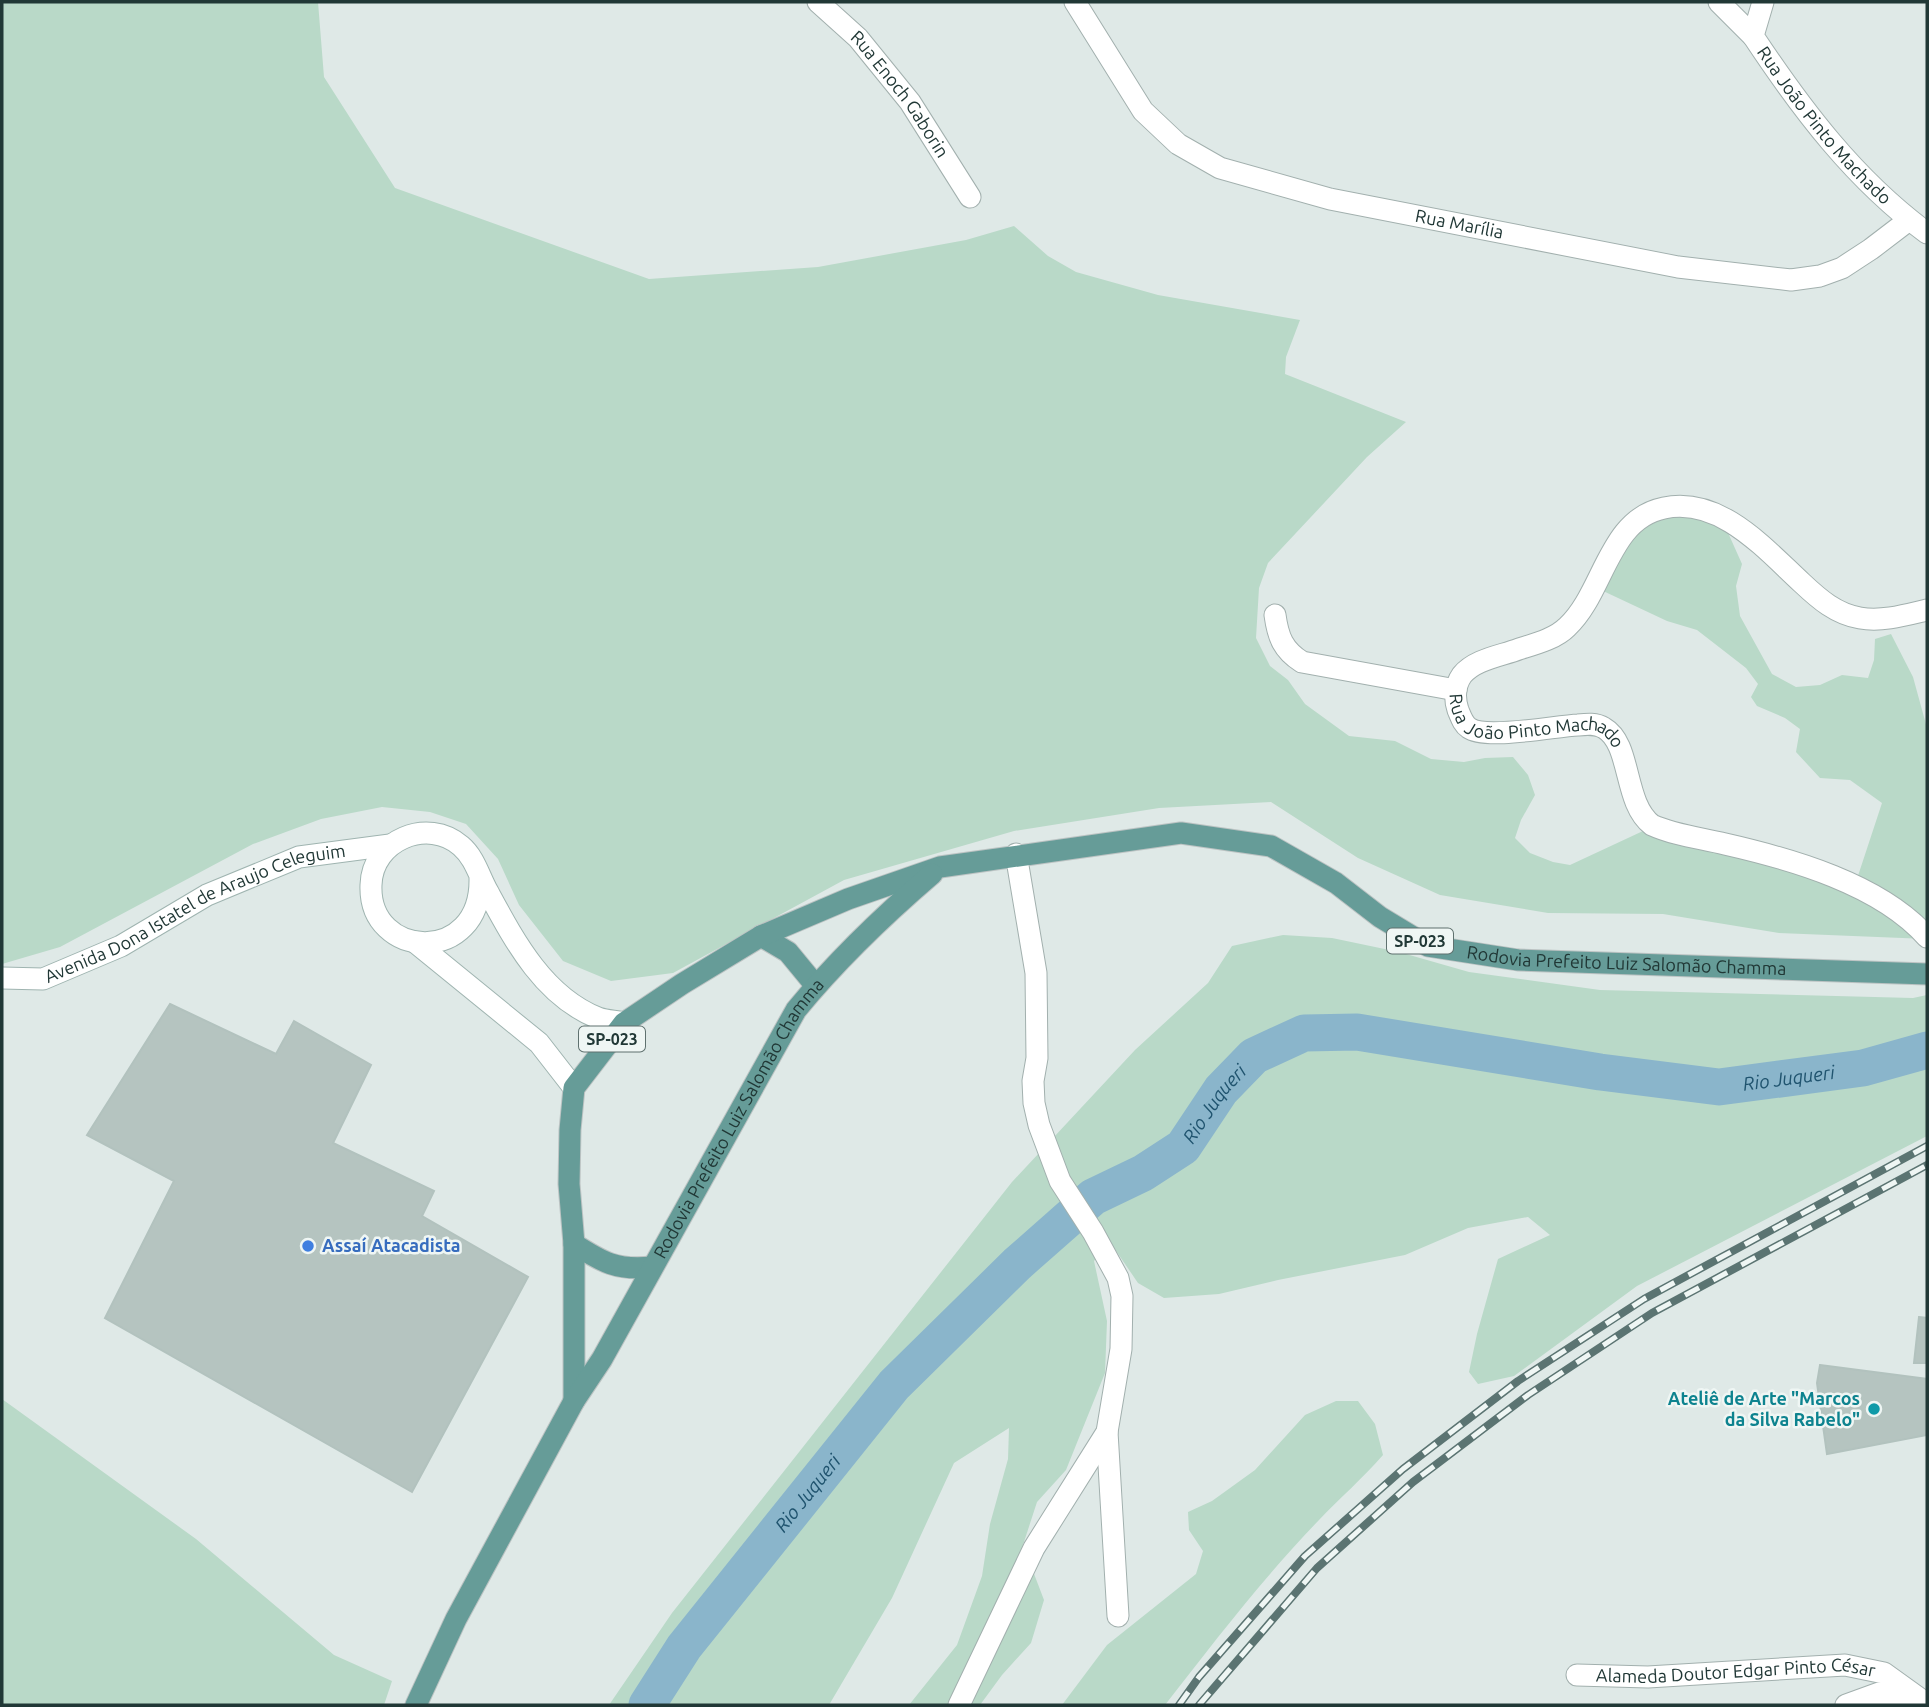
<svg xmlns="http://www.w3.org/2000/svg" width="1929" height="1707" font-family="Ubuntu,sans-serif">
	<style>
		.green { fill: #b9d9c8 }
		.lines { fill: none; stroke-linecap: round; stroke-linejoin: round }
		.river { stroke: #8ab5cb; stroke-width: 37 }
		.building { fill: #b5c4c0; stroke: #b2c2be; stroke-width: 2 }
		.street-casing { stroke: #a2b0ae; stroke-width: 23 }
		.secondary-casing { stroke: #9fb4b0; stroke-width: 23 }
		.primary-casing { stroke: #bcc3c3; stroke-width: 23 }
		.street { stroke: #fff; stroke-width: 21 }
		.secondary { stroke: #fff; stroke-width: 21 }
		.primary { stroke: #669c98; stroke-width: 21 }
		.rail-casing { stroke: #5b7472; stroke-width: 8 }
		.rail { stroke: #eff6f4; stroke-width: 5; stroke-dasharray: 16; stroke-linecap: butt }
		.shop-dot { fill: #3f7fe0; stroke: #eff6f4; stroke-width: 2.5 }
		.culture-dot { fill: #0f9aa8; stroke: #eff6f4; stroke-width: 2.5 }
		.labels { text-anchor: middle; stroke-width: 5; stroke-linejoin: round; paint-order: stroke }
		.shield { fill: #eff6f4; stroke: #5f716f; stroke-width: 2 }
		.shield-label { font-size: 16px; font-weight: bold; fill: #213836 }
		.street-label { font-size: 18px; fill: #213836; stroke: #eff6f4 }
		.shop-label { font-size: 18px; font-weight: bold; fill: #366cbe; stroke: #eff6f4; text-anchor: start }
		.culture-label { font-size: 18px; font-weight: bold; fill: #0d838f; stroke: #eff6f4; text-anchor: end }
		.water-label { font-size: 19px; font-style: italic; fill: #20546f; stroke: #eff6f4 }
	</style>
	<rect width="100%" height="100%" fill="#dfe9e7"/>
	<!-- green -->
	<path class="green" d="M2 2H318L324 77 395 188 649 279 818 267 966 240 1014 226 1048 256 1076 272 1158 295 1300 320 1286 357 1285 374 1406 422 1367 457 1268 563 1259 588 1256 638 1270 666 1288 680 1305 704 1349 736 1395 741 1431 759 1464 762 1485 758 1513 757 1528 775 1535 795 1521 820 1515 838 1530 853 1553 862 1570 865 1643 831 1690 844 1751 855 1852 894 1882 803 1850 780 1820 778 1796 752 1800 729 1785 718 1757 706 1751 697 1758 684 1746 668 1697 630 1667 621 1601 590 1638 525 1683 510 1725 526 1742 564 1736 586 1740 616 1772 674 1796 687 1820 685 1842 675 1868 678 1874 660 1875 639 1891 634 1913 677 1927 728V939L1779 933 1663 914 1548 913 1440 895 1358 858 1271 802 1159 808 1014 831 844 880 673 973 611 981 563 961 519 905 498 859 466 824 430 812 382 807 321 819 253 844 60 947 2 964Z
		M1283 935 1332 938 1399 952 1469 972 1600 990 1913 998 1927 995V1136L1637 1286 1514 1376 1478 1384 1469 1372 1477 1334 1498 1259 1550 1235 1528 1217 1468 1228 1405 1255 1278 1280 1219 1294 1164 1298 1138 1283 1110 1242 1094 1261 1107 1321 1105 1373 1066 1470 1037 1502 1023 1545 1044 1600 1031 1643 1002 1675 980 1705H909L957 1645 982 1576 990 1524 1008 1459 1009 1428 954 1463 892 1598 829 1705H609L672 1613 1012 1182 1135 1050 1208 983 1232 946Z
		M2 1399 196 1539 334 1655 392 1681 384 1705H2Z
		M1336 1401H1358L1375 1424 1383 1455C1363 1478 1340 1498 1319 1520 1263 1578 1214 1642 1165 1705H1062L1107 1645 1196 1574 1203 1551 1189 1530 1188 1512 1212 1501 1255 1470 1305 1415Z"/>
	<g class="lines">
		<!-- river -->
		<path class="river" id="s1" d="M647 1705 684 1647 894 1385 1017 1264 1093 1197 1143 1173 1183 1147 1221 1090 1254 1056 1304 1033 1357 1032 1600 1072 1719 1087 1863 1068 1927 1050"/>
	</g>
	<!-- building -->
	<path class="building" d="M170 1004 276 1054 294 1021 371 1065 333 1143 434 1191 422 1216 528 1277 412 1492 105 1318 174 1181 87 1135Z
		M1919 1317 1927 1318V1363H1914Z
		M1820 1365 1927 1379V1435L1827 1454 1817 1383Z"/>
	<g class="lines">
		<!-- street casing -->
		<g class="street-casing">
			<g id="street">
				<path id="s2" d="M818 2 858 38 910 102 970 197"/>
				<path id="s3" d="M1075 2 1143 111 1178 144 1220 168 1330 199 1678 267 1791 280 1820 276 1842 268 1871 249 1909 220"/>
				<path d="M1719 2 1753 36"/>
				<path id="s4" d="M1763 2 1753 36C1802 110 1855 180 1927 233"/>
				<path id="s5" d="M1927 610C1906 615 1882 622 1860 618 1836 614 1819 599 1802 583 1765 549 1720 496 1664 508 1608 519 1604 593 1567 627 1555 639 1535 644 1519 649 1501 656 1475 659 1462 675 1455 685 1454 698 1458 710 1461 717 1463 724 1469 728 1486 740 1555 726 1578 725 1587 724 1596 723 1604 728 1632 744 1623 803 1652 825 1674 835 1700 838 1725 844 1791 859 1880 884 1927 937"/>
				<path d="M1275 615C1278 637 1283 650 1302 662L1456 690"/>
				<path d="M1107 1432 1118 1616"/>
				<path id="s6" d="M1577 1675 1648 1677 1845 1665 1884 1673 1927 1704"/>
				<path d="M959 1705 1034 1548 1107 1432 1121 1349 1122 1296 1118 1278 1093 1232 1060 1181 1039 1125 1034 1103 1033 1081 1037 1058 1036 973 1016 854"/>
				<path d="M1846 1705 1879 1693 1918 1702"/>
			</g>
		</g>
		<!-- secondary casing -->
		<g class="secondary-casing">
			<g id="secondary">
				<path d="M480 878C482 966 368 960 371 885 372 840 428 817 461 846 475 858 479 876 488 892 514 940 543 996 598 1018 606 1021 616 1021 624 1023"/>
				<path d="M415 942 539 1043 574 1088"/>
				<path id="s7" d="M2 978 43 979 121 946 207 895 299 857 390 845"/>
			</g>
		</g>
		<!-- primary casing -->
		<g class="primary-casing">
			<g id="primary">
				<path d="M761 936 788 952 816 986"/>
				<path d="M574 1244C602 1262 617 1271 652 1267"/>
				<path id="s8" d="M574 1401V1244L569 1184 570 1130 574 1088 624 1023 682 984 761 936 848 899 940 867 1181 833 1271 846 1336 883 1380 917 1428 946 1518 960 1927 974"/>
				<path id="s9" d="M416 1705 456 1619 574 1401 602 1359 796 1010C837 960 883 916 932 874"/>
			</g>
		</g>
		<!-- street -->
		<use href="#street" class="street"/>
		<!-- secondary -->
		<use href="#secondary" class="secondary"/>
		<!-- primary -->
		<use href="#primary" class="primary"/>
		<!-- rail casing -->
		<g class="rail-casing">
			<path id="rail" d="M1179 1705 1199 1677 1305 1556 1403 1469 1518 1381 1644 1299 1927 1146
				M1199 1705 1317 1568 1413 1482 1528 1395 1652 1313 1927 1165"/>
		</g>
		<!-- rail -->
		<use href="#rail" class="rail"/>
	</g>
	<!-- markers -->
	<circle class="shop-dot" cx="308" cy="1246" r="7"/>
	<circle class="culture-dot" cx="1874" cy="1409" r="7"/>
	<g class="labels">
		<!-- shield labels -->
		<g class="shield">
			<rect x="1387" y="928.5" width="66" height="25" rx="5"/>
			<rect x="579" y="1026.5" width="66" height="25" rx="5"/>
		</g>
		<g class="shield-label">
			<text x="1420" y="947">SP-023</text>
			<text x="612" y="1045">SP-023</text>
		</g>
		<!-- street labels -->
		<g class="street-label">
			<text dy="6" stroke="none"><textPath href="#s2" startOffset="124">Rua Enoch Gaborin</textPath></text>
			<text dy="6" stroke="none"><textPath href="#s4" startOffset="150">Rua João Pinto Machado</textPath></text>
			<text dy="6" stroke="none"><textPath href="#s3" startOffset="471">Rua Marília</textPath></text>
			<text dy="6" stroke="none"><textPath href="#s5" startOffset="695">Rua João Pinto Machado</textPath></text>
			<text dy="6" stroke="none"><textPath href="#s7" startOffset="208">Avenida Dona Istatel de Araujo Celeguim</textPath></text>
			<text dy="6" stroke="none"><textPath href="#s8" startOffset="1470">Rodovia Prefeito Luiz Salomão Chamma</textPath></text>
			<text dy="6" stroke="none"><textPath href="#s9" startOffset="670">Rodovia Prefeito Luiz Salomão Chamma</textPath></text>
			<text dy="6" stroke="none"><textPath href="#s6" startOffset="159">Alameda Doutor Edgar Pinto César</textPath></text>
		</g>
		<!-- shop labels -->
		<g class="shop-label">
			<text x="322" y="1252">Assaí Atacadista</text>
		</g>
		<!-- culture labels -->
		<g class="culture-label">
			<text x="1860" y="1405">Ateliê de Arte "Marcos<tspan x="1860" dy="21">da Silva Rabelo"</tspan></text>
		</g>
		<!-- water labels -->
		<g class="water-label">
			<text dy="7" stroke="none"><textPath href="#s1" startOffset="1442">Rio Juqueri</textPath></text>
			<text dy="7" stroke="none"><textPath href="#s1" startOffset="835">Rio Juqueri</textPath></text>
			<text dy="7" stroke="none"><textPath href="#s1" startOffset="266">Rio Juqueri</textPath></text>
		</g>
	</g>
	<!-- border -->
	<rect width="1929" height="1707" fill="none" stroke="#213836" stroke-width="7"/>
</svg>
